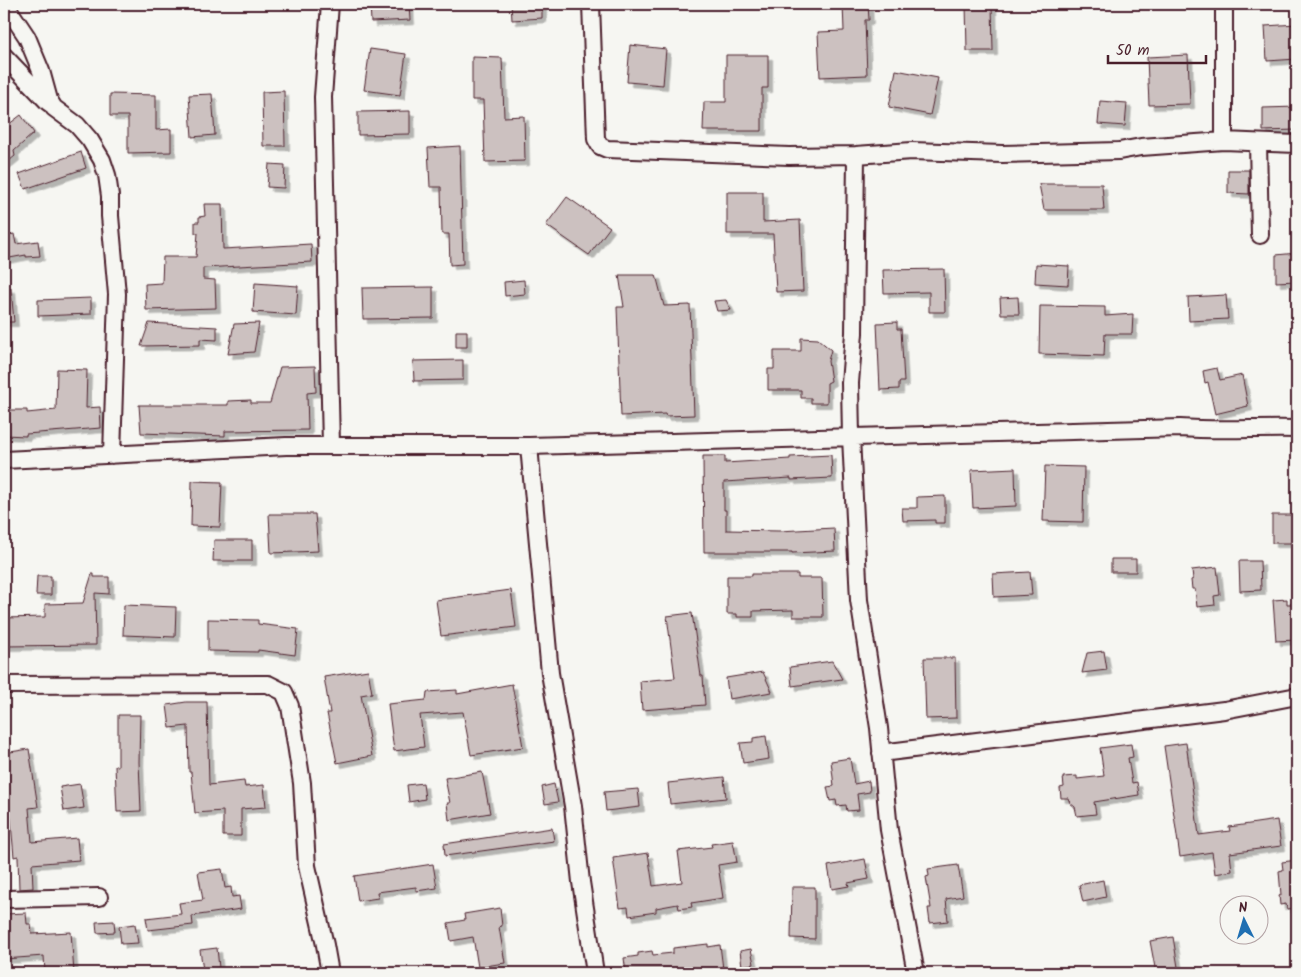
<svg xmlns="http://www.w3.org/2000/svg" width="1301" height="977" font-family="Kalam,sans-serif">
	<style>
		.building { fill: #ccc1c0; stroke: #4a1f2b; filter: url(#shadow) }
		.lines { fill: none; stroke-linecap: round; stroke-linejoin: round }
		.minor-casing { stroke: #4a1f2b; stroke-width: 20 }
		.minor { stroke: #f6f6f2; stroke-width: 16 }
	</style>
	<defs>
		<filter id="shadow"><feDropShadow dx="4.5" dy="4.5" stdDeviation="0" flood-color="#0004"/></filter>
	</defs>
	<rect width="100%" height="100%" fill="#f6f6f2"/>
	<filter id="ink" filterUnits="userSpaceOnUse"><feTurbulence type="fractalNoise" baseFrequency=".02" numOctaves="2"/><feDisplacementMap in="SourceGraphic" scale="10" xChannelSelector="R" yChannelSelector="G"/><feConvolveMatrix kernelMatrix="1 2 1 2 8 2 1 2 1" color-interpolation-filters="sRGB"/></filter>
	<g filter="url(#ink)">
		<!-- building -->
		<path class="building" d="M370 4H409L410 20 371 22Z
			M511 4H542V18L512 20Z
			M843 4H868L869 20H865L867 75 820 77 818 32 844 31Z
			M966 4H992L993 51H967Z
			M1297 24V59L1267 61 1265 26Z
			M630 45 666 49 663 85 627 82Z
			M370 49 406 54 400 95 364 90Z
			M726 55H768V88H762V131H703L704 102H726Z
			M1188 55 1190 104 1149 105 1147 57Z
			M472 57 502 58 504 117 524 116 525 161 485 162 483 100H472Z
			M896 70 938 78 930 115 889 107Z
			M284 91 285 146H263L262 92Z
			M110 94 156 95V130L171 129V152L128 153V116H110Z
			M212 94 215 135 192 137 189 95Z
			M1100 101 1127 103 1125 126 1098 124Z
			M1297 107V130L1263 131V108Z
			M410 111V134L358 135V112Z
			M21 115 34 133 14 151 15 156 4 165V128Z
			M460 146 463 264 450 265 449 234H442L441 187H430L428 148Z
			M81 152 86 168 25 189 19 174Z
			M269 164 285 165 284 188 267 187Z
			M1228 170H1249V194L1228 193Z
			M1039 184H1102L1104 210H1044Z
			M727 192H763V222L800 220 803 291 776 292 773 234H727Z
			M567 197 610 227 589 255 546 225Z
			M204 204H222L223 249 311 244 312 262 203 268V279L215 280 216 308 146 310 145 284 162 283 163 257H196L198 233H195V222H199V217L205 216Z
			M14 234 16 244 38 241 40 256 26 257V255L4 259V236Z
			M1297 253V281L1276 282V255Z
			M1036 264 1069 266 1068 285 1035 283Z
			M944 269 945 312H929V292L884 293 883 270Z
			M619 275H656L664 306 690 305 694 415 666 416 665 414 621 416 617 307H624Z
			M524 280 525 294 505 296 504 282Z
			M255 283 298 286 296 315 253 312Z
			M433 287V318L363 319 362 288Z
			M4 288H11L14 322H4Z
			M1226 295 1228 319 1189 321 1188 297Z
			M1018 297 1019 314H1001L1000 298Z
			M91 298V314L38 316V300Z
			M726 300 731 310 717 311 714 301Z
			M1040 306 1105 307V316L1133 314 1132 334H1105L1104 356 1039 354Z
			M897 322V329H901L904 382H899V389L880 390 877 323Z
			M149 323 217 327V340L200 339V345L141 346Z
			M259 323 254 352 228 354 234 324Z
			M456 331H467V347H456Z
			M801 338 818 339 831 350 828 361 831 381 827 383V403H811V398H801V390H768V369H774V351H801Z
			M463 360V380L414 381 413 361Z
			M315 366 316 392 307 393 308 430 225 431V436L141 433 139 405H228V401L251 400V403H270L280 367Z
			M1217 368 1220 380 1242 375 1248 406 1215 414 1208 382 1205 383 1203 371Z
			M57 369 87 370 86 408 100 407 101 428 26 434V436L4 435V410H27V413L56 410Z
			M831 455 832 478 791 480V478L724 482V510H726V530L779 531 834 528 835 551 792 553V552H704L703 456H725V463L790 459V457Z
			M1045 466 1084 467 1083 522 1043 521Z
			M1015 468 1016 506 973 508 971 470Z
			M192 481 222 482 220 527 191 526Z
			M945 496V523H935V520L903 521 902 508H917V497Z
			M269 514H315L318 551 271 553Z
			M1272 515H1297V543H1272Z
			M214 540H252V561H213Z
			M1111 559H1136V572H1111Z
			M1239 561H1260L1261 590 1240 591Z
			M1217 567 1220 595 1214 596 1215 605 1197 607 1195 589H1192L1191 580 1193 579 1192 570Z
			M1030 572 1032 595 994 597 993 574Z
			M92 574H94V577H109V594L95 593 96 645 4 646V618L45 617V604L83 603Z
			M752 574H798V578H822L823 617H793V610L753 611V617H737V614H727V576H752Z
			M37 576H51V595H36Z
			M511 590 516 627 441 636 436 600Z
			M1287 599V604H1297V640L1276 641 1273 600Z
			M124 605 176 607 175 637 123 635Z
			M692 613 701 676H703L705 705 642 710 640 681 675 678 667 616Z
			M208 619 258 620V624L298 629 295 655 258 650V652L208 651Z
			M1104 651 1107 670 1082 673 1087 653Z
			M924 658H955L956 718 926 719Z
			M832 661 842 679 792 686 790 667Z
			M368 670 372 693 361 695 372 756 337 763 327 713H330L324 677Z
			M763 672 772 692 729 699 726 678Z
			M512 684 523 747 471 755 463 712 420 715 424 747 394 751 388 704 426 700 427 692 457 690V694Z
			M186 702H207L209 785 244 781 245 787 264 785 266 807 241 809V836H223V811L195 813 191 772H189L188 726 170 728 167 705Z
			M118 715H140L139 762 141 811 117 812 115 766H118Z
			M766 736 769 759 743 763 740 743 753 742V738Z
			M1186 743 1199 835 1230 831 1229 827 1277 820 1281 846 1230 853 1232 871 1215 874 1212 852 1180 857 1164 746Z
			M1131 744 1133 757 1128 758 1132 783 1137 782 1139 795 1094 802 1096 814 1077 816 1075 807 1070 803 1068 798H1061L1060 788 1064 787 1063 777 1077 776V779L1104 776 1100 748Z
			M29 749 38 807 29 808 32 842 77 838 79 860 32 864 33 888 19 889 18 856 14 857 10 811 5 812 4 804V753Z
			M850 758 854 784 869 781 870 792 857 794 859 810 847 811 846 805 837 806 836 800 830 801 827 787 834 786 831 761Z
			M482 772 490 813 449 820 447 803H450L445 778Z
			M724 777 726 798 670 804 668 783Z
			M423 783 425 799 409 802 407 785Z
			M80 784 84 808 64 811 60 787Z
			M554 784 558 802 545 804 542 787Z
			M638 789 640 807 606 811 604 792Z
			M552 828 554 841 445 856 444 844Z
			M733 841 737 862 718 865 723 898 691 903 692 907 679 909 678 904 656 908V912L629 916 628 907 620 908 613 858 648 853 653 886 682 882 678 851 712 847 711 844Z
			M865 859 869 879 848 883 849 886 832 889 828 866Z
			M1297 860V908L1287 909 1286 904 1280 905 1279 895H1281L1279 871 1283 870 1282 862Z
			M433 864 437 888 416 891V887L377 892 378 898 358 901 354 876Z
			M958 865 963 896 946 899 948 921 930 923 928 908H931L926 877 929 876 928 869Z
			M222 869 225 888 231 887 232 897 239 896 241 909 192 916 193 925 148 930 146 918 181 914 179 903 203 900 198 872Z
			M1103 880 1106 897 1083 902 1079 885Z
			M792 887H815V939L791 938Z
			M500 908 502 926 499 927 505 963 478 967 473 937 451 941 448 923 465 920 464 914Z
			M26 913 27 924H31L32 934 71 932 74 973H45L44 956 4 959V914Z
			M114 921 115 932 97 933 96 922Z
			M135 924 138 943 121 944 119 926Z
			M1173 937 1179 973H1156L1150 941Z
			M708 944V947L720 945 723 969 707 970V973H626L624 958 638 956V953L652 951 653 955 673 953V948Z
			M217 948 219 968 203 970 200 950Z
			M751 949 754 964 742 966 740 951Z"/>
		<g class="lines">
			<!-- minor casing -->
			<g class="minor-casing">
				<path id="minor" d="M5 4 27 37 41 71 49 100 54 108 77 125 90 140 102 160 107 175 110 196V216L117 294 112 455
					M330 4 323 97 331 445
					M591 4 596 139 600 146 607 149 789 156 856 155 912 151 1002 154 1119 151 1141 147 1224 141 1297 144
					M1224 4V141
					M4 56 49 103
					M1258 143 1260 235
					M856 155 854 333 850 383 851 437 859 600 879 728 889 830 916 973
					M529 446 1180 428C1219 431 1258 428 1297 429
					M4 460 286 446H529L550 673 573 806 581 882 595 973
					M4 685 268 684 284 692 290 706 302 783 307 866 325 945 330 973
					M881 753 1224 710 1297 696
					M4 899 99 897"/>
			</g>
			<!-- minor -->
			<use href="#minor" class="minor"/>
		</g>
	</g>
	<!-- margin -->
	<rect width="1301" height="977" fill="none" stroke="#f6f6f2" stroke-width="20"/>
	<rect x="10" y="10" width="1281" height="957" fill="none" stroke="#4a1f2b" stroke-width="2" filter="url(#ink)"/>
	<!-- north arrow -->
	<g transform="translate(1244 920) rotate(355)"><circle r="24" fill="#f6f6f2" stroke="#b1a0a2"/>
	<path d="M0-4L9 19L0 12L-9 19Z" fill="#1f6fb2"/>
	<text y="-8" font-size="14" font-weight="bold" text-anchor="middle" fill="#4a1f2b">N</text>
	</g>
	<!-- scale -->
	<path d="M1108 55v8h98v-8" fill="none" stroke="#4a1f2b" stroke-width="2.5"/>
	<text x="1116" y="55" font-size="15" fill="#4a1f2b" stroke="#f6f6f2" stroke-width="4" paint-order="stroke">50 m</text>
</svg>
